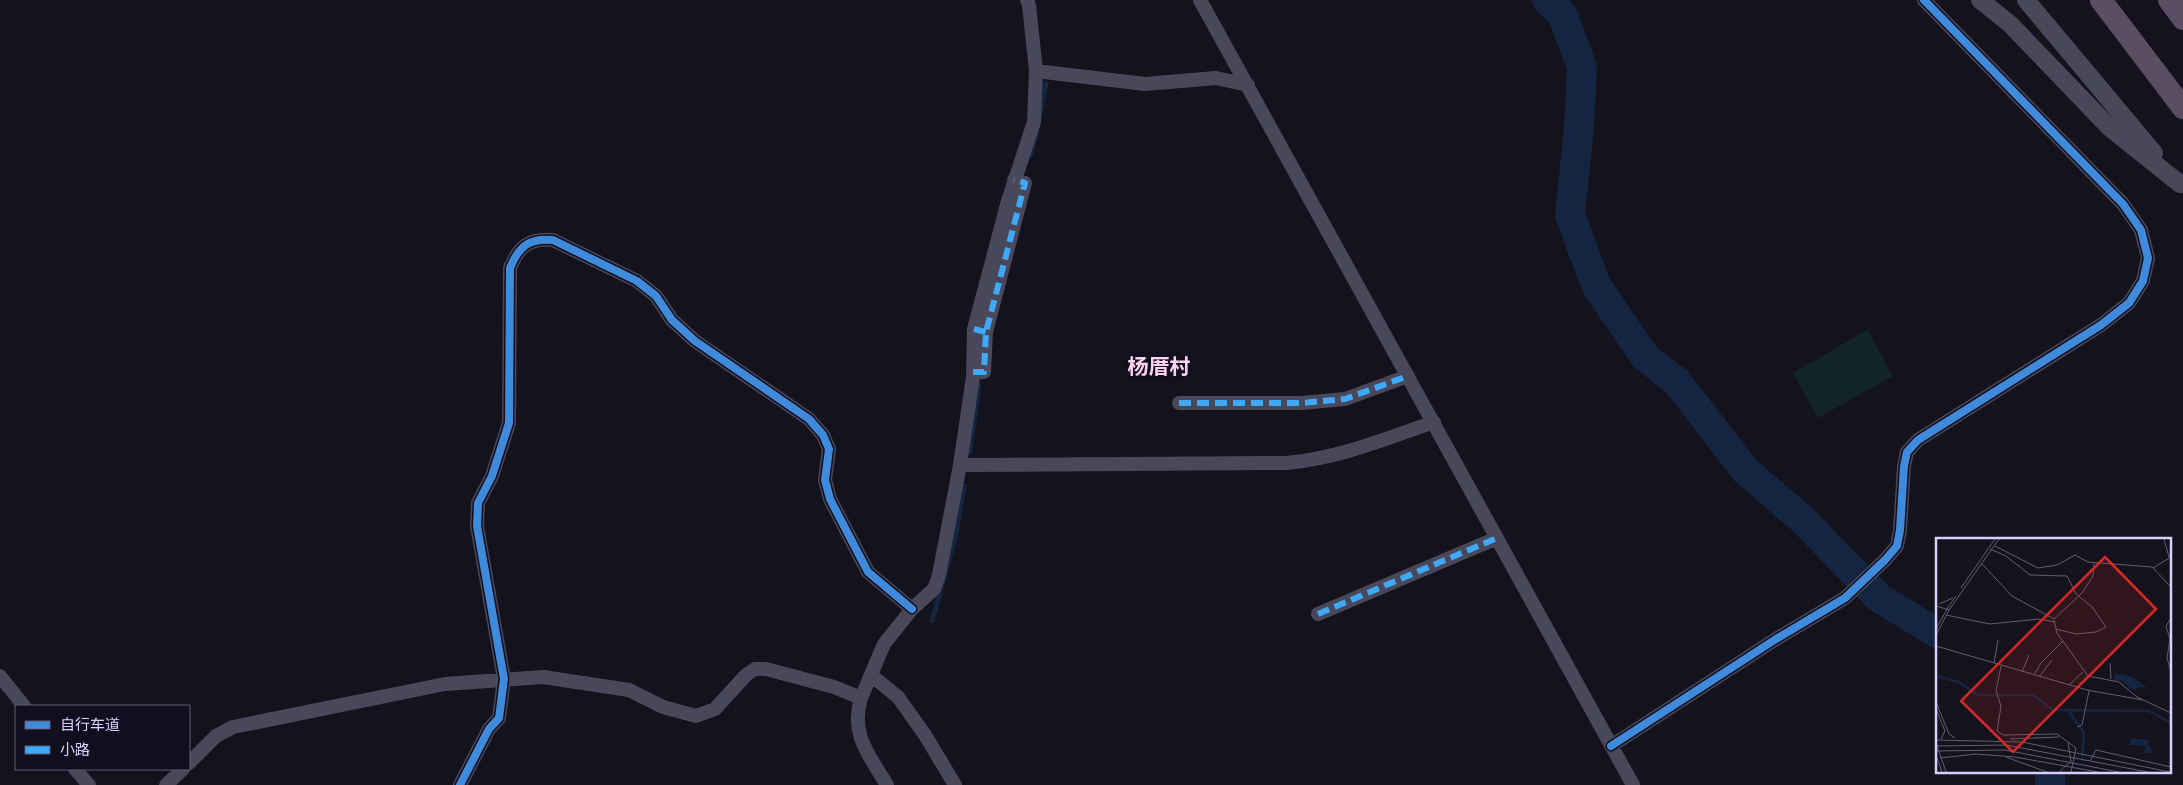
<svg xmlns="http://www.w3.org/2000/svg" width="2183" height="785" font-family="'Titillium Web','Noto Sans SC',sans-serif">
	<style>
		.green { fill: #122526 }
		.lines { fill: none; stroke-linecap: round; stroke-linejoin: round }
		.stream { stroke: #132540; stroke-width: 5 }
		.river { stroke: #132540; stroke-width: 30 }
		.minor { stroke: #49485b; stroke-width: 14 }
		.tertiary { stroke: #49485b; stroke-width: 18 }
		.trunk { stroke: #5a4d64; stroke-width: 22 }
		.quiet { stroke: #3fa9f5; stroke-width: 6; stroke-dasharray: 12 6; stroke-linecap: butt }
		.cycleway-casing { stroke: #110f1f; stroke-width: 11 }
		.cycleway { stroke: #408adc; stroke-width: 8 }
		.labels { text-anchor: middle; stroke-width: 5; stroke-linejoin: round; paint-order: stroke }
		.quarter-label { font-size: 21px; font-weight: bold; fill: #fbd3ec; stroke: #110f1f }
		.inset-river { fill: none; stroke: #132540; stroke-width: 2.5 }
		.inset-road { fill: none; stroke: #615e75; stroke-width: 1 }
		.view { fill: #d62828; fill-opacity: 0.15; stroke: #d62828; stroke-width: 2.5 }
		.inset-edge { fill: none; stroke: #d5d1fb; stroke-width: 2.5 }
	</style>
	<rect width="100%" height="100%" fill="#14121c"/>
	<!-- green -->
	<path class="green" d="M1867 330 1893 376 1818 418 1793 373Z"/>
	<g class="lines">
		<!-- stream -->
		<path class="stream" d="M1040 115 1046 83
			M1030 156 1037 131
			M970 452 979 385
			M932 621 956 534 964 486"/>
		<!-- river -->
		<path class="river" d="M1547 0 1562 14 1582 67 1579 128 1570 215 1596 285 1645 357 1677 382 1746 471 1802 519 1879 598 1937 633
			M2050 771V785"/>
		<!-- minor -->
		<path class="minor" d="M1200 0 1633 785
			M1036 71 1145 84 1216 78 1248 85
			M973 372H984L986 332 1025 183 1014 180
			M1179 403H1301L1345 399 1408 376
			M960 465 1287 463C1339 458 1385 439 1434 422
			M1318 614 1497 538
			M871 675 898 697 925 735 955 785
			M0 676 24 706
			M861 698 884 644 912 609 934 589 939 575 960 465 973 377 974 329 1008 201 1034 122 1036 71 1029 5 1027 0
			M1611 746 1776 639 1845 598 1885 560 1897 546 1900 530 1904 466 1907 452 1918 440 2101 325 2129 303 2143 281 2148 258 2141 230 2123 204 1924 0
			M189 763 216 736 233 727 445 684 543 677 629 690 663 707 696 716 715 709 746 675 755 669H766L834 687 861 698C850 734 869 755 887 785
			M75 769 89 785
			M166 785 183 769
			M460 785 489 729 499 718 504 679 477 526 478 503 492 476 509 423 510 268C519 246 529 238 553 240L637 281 656 296 672 320 695 341 809 419 823 435 829 449 825 480 830 499 868 572 912 609"/>
		<!-- tertiary -->
		<path class="tertiary" d="M1980 0 2010 24 2110 128 2180 184
			M2026 0 2154 153"/>
		<!-- trunk -->
		<path class="trunk" d="M2101 0 2183 108
			M2169 0 2183 19"/>
		<!-- quiet -->
		<path class="quiet" d="M974 329 986 332
			M973 372H984L986 332 1025 183 1014 180
			M1179 403H1301L1345 399 1408 376
			M1318 614 1497 538"/>
		<!-- cycleway casing -->
		<g class="cycleway-casing">
			<path id="cycleway" d="M1611 746 1776 639 1845 598 1885 560 1897 546 1900 530 1904 466 1907 452 1918 440 2101 325 2129 303 2143 281 2148 258 2141 230 2123 204 1924 0
				M460 785 489 729 499 718 504 679 477 526 478 503 492 476 509 423 510 268C519 246 529 238 553 240L637 281 656 296 672 320 695 341 809 419 823 435 829 449 825 480 830 499 868 572 912 609"/>
		</g>
		<!-- cycleway -->
		<use href="#cycleway" class="cycleway"/>
	</g>
	<g class="labels">
		<!-- quarter labels -->
		<g class="quarter-label">
			<text x="1159" y="374">杨厝村</text>
		</g>
	</g>
	<!-- overview -->
	<g transform="translate(1936 538)">
		<rect width="235" height="235" fill="#14121c"/>
		<path d="M179 135 197 139 211 150 203 149 198 153 185 142 178 143ZM196 200 212 202 216 215H207L210 208 193 207Z" fill="#132540"/>
		<path class="inset-river" d="M0 138 23 144 42 157H97L117 172 213 173 235 185M132 172 148 195 146 223"/>
		<path class="inset-road" d="M228 1 233 19M59 8 102 30 121 27 139 17 152 24 216 29 235 49M54 11 70 18 94 37 131 38 140 56 156 69 170 89 160 94 140 96 120 91M46 26 76 58 118 81 146 55 157 38 158 24M217 30 235 19M25 50 59 1M3 66 17 60M0 68 13 72 63 1M11 71 20 58M10 77 54 86 103 81 119 84M235 80 230 88 234 101 231 120 235 134M118 82 121 95 152 138 183 144 201 159 235 175M0 91 11 71M0 97 13 72M0 108 151 152 207 162M58 125 62 102M174 125 175 141M65 128 60 153 65 168 61 193 67 197 121 196 140 210 135 234M86 134 93 117M98 137 105 125 127 103M103 139 116 122M133 147 147 134M0 164 13 196 19 200M0 171 9 193 5 201M141 189 146 187 153 153M74 201 123 199M0 202 86 204 234 234M0 205 10 234M0 208 70 207 212 234M0 213 69 212 183 234M0 217 6 234M70 219 111 234M4 220 40 216 79 219 162 234M154 223 160 212 235 229M123 234 135 223 132 205"/>
		<path class="view" d="M169 19 220 71 77 214 25 163Z"/>
		<rect width="235" height="235" class="inset-edge"/>
	</g>
	<!-- legend -->
	<rect x="15" y="705" width="175" height="65" fill="#110f1f" stroke="#5f5d77"/>
	<rect x="25" y="721" width="25" height="8" fill="#408adc" stroke="#5f5d77"/>
	<text x="60" y="730" font-size="15" fill="#d5d1fb">自行车道</text>
	<rect x="25" y="746" width="25" height="8" fill="#3fa9f5" stroke="#5f5d77"/>
	<text x="60" y="755" font-size="15" fill="#d5d1fb">小路</text>
</svg>
